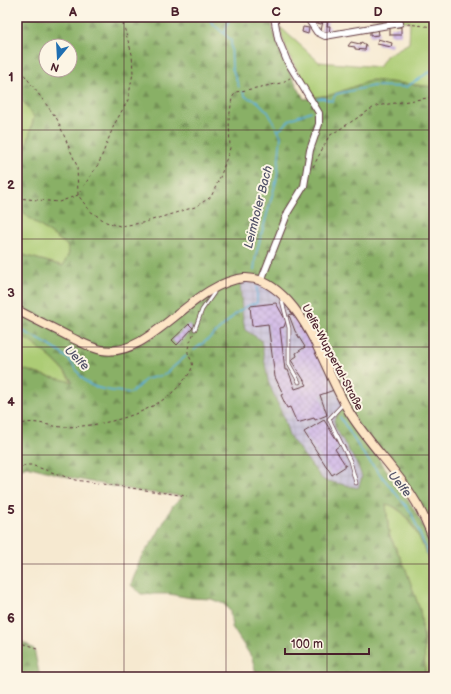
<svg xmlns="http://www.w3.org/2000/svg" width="451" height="694" font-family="'Balsamiq Sans',sans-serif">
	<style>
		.industrial { fill: url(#industrial-grid) }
		.green { fill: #accc74; stroke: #7b7650 }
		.forest { fill: url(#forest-firs); stroke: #6a6848; fill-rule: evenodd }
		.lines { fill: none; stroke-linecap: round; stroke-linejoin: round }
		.stream { stroke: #5dafd8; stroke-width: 1.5 }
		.building { fill: url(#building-cross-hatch) }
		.service-casing { stroke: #643d44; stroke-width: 4.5 }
		.minor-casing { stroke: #643d44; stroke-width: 8 }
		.secondary-casing { stroke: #643d44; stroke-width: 10 }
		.path { stroke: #643d44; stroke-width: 1; stroke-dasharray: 3 3; stroke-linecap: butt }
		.service { stroke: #fff; stroke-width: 3 }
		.minor { stroke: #fff; stroke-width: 6 }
		.secondary { stroke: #fde5c5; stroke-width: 8 }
		.grid { fill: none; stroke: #4a1f2b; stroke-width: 1; stroke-opacity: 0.55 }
		.labels { text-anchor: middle; stroke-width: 4; stroke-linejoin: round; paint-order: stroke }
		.street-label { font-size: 11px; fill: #4a1f2b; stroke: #fcf5e5 }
		.water-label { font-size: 12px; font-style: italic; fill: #515168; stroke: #fcf5e5 }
		.neatline { fill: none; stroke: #4a1f2b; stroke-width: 1.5 }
		.grid-label { font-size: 13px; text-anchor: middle; font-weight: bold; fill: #4a1f2b }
	</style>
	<defs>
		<pattern id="industrial-grid" width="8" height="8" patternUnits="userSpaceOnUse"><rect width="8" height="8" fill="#c6c0da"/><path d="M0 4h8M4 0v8" fill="none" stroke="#aca5bb"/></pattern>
		<pattern id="forest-firs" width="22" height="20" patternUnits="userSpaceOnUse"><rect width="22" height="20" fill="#89b066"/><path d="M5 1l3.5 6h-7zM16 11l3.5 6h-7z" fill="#728f54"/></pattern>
		<pattern id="building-cross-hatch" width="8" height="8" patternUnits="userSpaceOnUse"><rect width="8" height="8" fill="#cbb0e9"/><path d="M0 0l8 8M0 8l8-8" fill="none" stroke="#a78fbd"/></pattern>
	</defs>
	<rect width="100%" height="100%" fill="#fcf5e5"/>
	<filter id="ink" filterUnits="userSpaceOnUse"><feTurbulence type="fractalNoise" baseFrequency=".025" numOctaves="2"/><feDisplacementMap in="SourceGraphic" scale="8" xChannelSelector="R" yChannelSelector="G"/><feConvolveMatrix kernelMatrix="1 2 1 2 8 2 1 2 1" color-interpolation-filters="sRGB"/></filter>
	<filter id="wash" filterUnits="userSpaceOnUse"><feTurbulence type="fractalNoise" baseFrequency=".012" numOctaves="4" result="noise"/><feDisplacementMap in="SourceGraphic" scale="16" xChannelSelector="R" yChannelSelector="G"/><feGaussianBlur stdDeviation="0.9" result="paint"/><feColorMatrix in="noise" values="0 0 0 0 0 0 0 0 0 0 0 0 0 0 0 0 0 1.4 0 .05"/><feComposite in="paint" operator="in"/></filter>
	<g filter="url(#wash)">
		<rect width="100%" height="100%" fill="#f6e9d0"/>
		<!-- industrial -->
		<path class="industrial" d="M240 279H246L271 289 294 312 331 377 343 405 334 420 335 427 358 466 362 477 358 489 323 480 289 436 283 416 268 381 261 340 245 330 242 313Z"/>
		<!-- green -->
		<path class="green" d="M371 17H434V87L372 80 331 95 314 97C300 75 285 54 280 27L319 62 379 67 386 56 409 43 410 22Z
			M17 82C25 91 27 106 34 117L23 166 17 184Z
			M17 205 29 218 67 245 69 253 64 266 23 255 17 259Z
			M17 333C40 348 57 360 73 383L38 374 17 367Z
			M386 504 391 505 404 514 421 540 434 575V677H423L425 672 424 641 420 611 405 567 389 534Z"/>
		<!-- forest -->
		<path class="forest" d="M17 17H270C277 49 289 71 304 99L331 95 372 80 434 87V285L432 293 434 294V541C428 525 421 508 411 494 392 467 368 443 351 414 328 378 317 333 288 300 276 287 258 275 240 279L242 313 245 330 261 340 268 381 283 416 289 436 323 480 358 488 362 477 358 466 335 427 334 420 343 405 364 438 412 506 434 544V573C425 552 412 508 386 504L389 535 405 567 420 610 424 641 425 672 423 677H257L252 658 232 627 230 611 224 604 211 599 191 598 169 594H141L131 585 141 557 155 538 173 505 183 496 143 492 76 479 27 466 17 470V367L38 374 73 382C58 361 39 347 17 333V311L96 351C140 358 173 319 206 296 216 290 228 285 238 280L223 284 204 294 138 343 112 351H103L90 347 17 310V259L23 255 63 266 69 253 67 245 29 218 17 205C17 175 27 146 34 117L20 97 21 86 17 82ZM46 46H70V70H46Z
			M17 638 34 649 40 677H17Z"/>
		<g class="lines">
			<!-- stream -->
			<path class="stream" d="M208 17 212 23 231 40 232 68 239 87
				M224 34 230 17
				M243 92 246 97 257 101 268 112 281 136 277 178 256 254 254 270
				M317 99 322 98 332 101 336 94 373 86 406 87 434 69
				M278 131 291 119 311 111
				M17 328C36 338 54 346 69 360 77 368 79 378 89 384 101 391 117 391 131 393L146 379 164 375 186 356
				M194 350C203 343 213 336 221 328 233 317 241 306 257 303V287
				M340 417 362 452 411 512 434 569"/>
		</g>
		<g id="blocks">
			<!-- building -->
			<path class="building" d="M294 17H304L303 22 294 20Z
				M315 18 322 20 321 24 314 22Z
				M323 21 328 22 327 26H330L329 33 321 31Z
				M303 27 309 28 308 34 302 32Z
				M390 27H401V35H390Z
				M370 29H378L379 35 370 36Z
				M378 39 392 43 391 47 377 44Z
				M351 42 360 44 361 42 363 43 366 45 365 50 355 49V47L348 46Z
				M276 303 286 321 284 327 280 328 285 370H288L295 389 307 385 291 360 297 356 296 353 305 347 295 331 289 315 296 313 301 327 322 360 320 362 329 376 334 390 320 395 327 415 315 420 314 418 297 423 290 407 287 408 281 395 283 394 275 377 268 324 252 326 250 306Z
				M189 324 193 328 177 345 172 340Z
				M324 420 340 445 335 449 346 466 332 475 304 432Z"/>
		</g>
	</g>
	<g filter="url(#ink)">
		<use href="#blocks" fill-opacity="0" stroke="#643d44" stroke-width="1"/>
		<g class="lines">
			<!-- service casing -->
			<g class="service-casing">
				<path id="service" d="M281 297 289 328V364L299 382
					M195 329 202 310 214 293 213 290
					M343 404 329 419 350 461 356 483"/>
			</g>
			<!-- minor casing -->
			<g class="minor-casing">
				<path id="minor" d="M307 17 317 32 325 36 400 23
					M261 281 288 212 304 186 310 150 319 124V113L287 61 278 39 274 17"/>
			</g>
			<!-- secondary casing -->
			<g class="secondary-casing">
				<path id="secondary" d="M17 310C34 319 51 327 68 336 79 341 90 348 102 350 150 359 192 283 244 278 262 277 277 289 288 301 317 333 328 378 351 415 369 443 393 467 411 494 421 509 428 525 434 541"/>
			</g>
			<!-- path -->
			<path class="path" d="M407 24 434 27
				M17 65 57 119 77 166 78 195 90 211 106 222 120 226 142 223 195 207 211 197 221 175 230 148 229 120 232 98 236 92 281 83 290 78
				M313 167 329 136 376 106 434 97
				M17 198 59 202 78 195 99 163 114 125 128 100 133 73 132 54 121 17
				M17 426C32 418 46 426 62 427 102 427 159 414 184 380 187 377 191 372 192 367 194 361 187 356 188 350 188 345 192 338 194 332
				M17 469 26 465H31L75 480 187 496
				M17 642 37 648"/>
			<!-- service -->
			<use href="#service" class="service"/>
			<!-- minor -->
			<use href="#minor" class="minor"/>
			<!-- secondary -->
			<use href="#secondary" class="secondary"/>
		</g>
	</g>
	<!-- grid -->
	<path class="grid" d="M124 17V677M226 17V677M327 17V677M17 130H434M17 239H434M17 347H434M17 455H434M17 564H434"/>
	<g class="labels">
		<!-- street labels -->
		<g class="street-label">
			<text transform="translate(333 357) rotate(62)" y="4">Uelfe-Wuppertal-Straße</text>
		</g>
		<!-- water labels -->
		<g class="water-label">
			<text transform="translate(258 207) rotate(-76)" y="4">Leimholer Bach</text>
			<text transform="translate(77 358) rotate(45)" y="4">Uelfe</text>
			<text transform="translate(400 484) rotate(51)" y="4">Uelfe</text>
		</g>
	</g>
	<!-- margin -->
	<rect width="451" height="694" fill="none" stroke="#fcf5e5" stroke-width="44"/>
	<!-- north arrow -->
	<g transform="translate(58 58) rotate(198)"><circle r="19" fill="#fcf5e5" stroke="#b59f9b"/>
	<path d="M0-3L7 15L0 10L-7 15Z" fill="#1f6fb2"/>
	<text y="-6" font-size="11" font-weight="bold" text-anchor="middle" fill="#4a1f2b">N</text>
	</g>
	<!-- scale -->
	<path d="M285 648v6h84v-6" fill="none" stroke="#4a1f2b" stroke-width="2"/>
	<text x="291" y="648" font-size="12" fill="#4a1f2b" stroke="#fcf5e5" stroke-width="3" paint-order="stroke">100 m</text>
	<rect x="22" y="22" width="407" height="650" class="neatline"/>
	<g class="grid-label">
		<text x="73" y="16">A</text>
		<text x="175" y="16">B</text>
		<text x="276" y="16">C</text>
		<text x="378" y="16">D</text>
		<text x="11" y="81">1</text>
		<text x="11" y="189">2</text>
		<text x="11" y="297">3</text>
		<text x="11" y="406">4</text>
		<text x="11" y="514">5</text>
		<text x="11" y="622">6</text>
	</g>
</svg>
